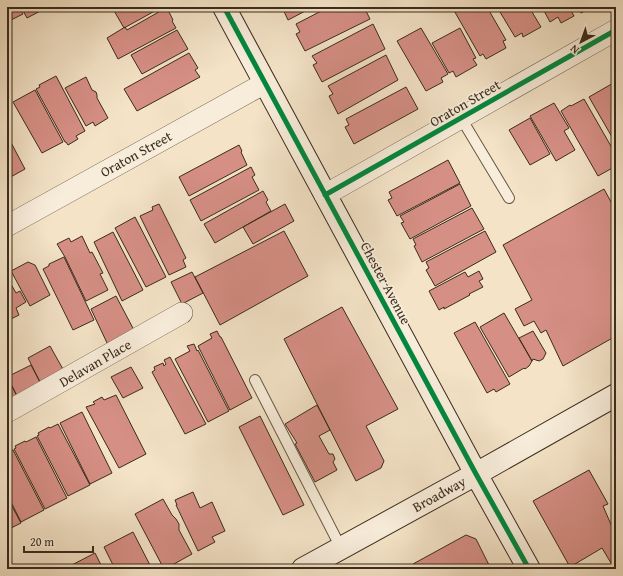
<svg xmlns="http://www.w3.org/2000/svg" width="623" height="576" font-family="'Gentium Book Plus',serif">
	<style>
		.building { fill: #d68f85; stroke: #392c1c }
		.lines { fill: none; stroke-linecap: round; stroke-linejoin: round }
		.lane-casing { stroke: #685a47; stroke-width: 12 }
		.street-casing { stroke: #685a47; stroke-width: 22 }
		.secondary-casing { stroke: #392c1c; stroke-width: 24 }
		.lane { stroke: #f8eddb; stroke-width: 10 }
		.street { stroke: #f8eddb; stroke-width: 21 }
		.secondary { stroke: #f8eddb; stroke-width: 22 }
		.cycleway-casing { stroke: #f8eddb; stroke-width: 8 }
		.cycleway { stroke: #00873e; stroke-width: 5 }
		.labels { text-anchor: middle; stroke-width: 3.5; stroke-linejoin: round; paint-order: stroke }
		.street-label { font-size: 14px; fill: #392c1c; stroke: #f8eddb }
	</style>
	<rect width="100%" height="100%" fill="#f4e3c7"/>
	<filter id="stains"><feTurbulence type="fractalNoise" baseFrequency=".005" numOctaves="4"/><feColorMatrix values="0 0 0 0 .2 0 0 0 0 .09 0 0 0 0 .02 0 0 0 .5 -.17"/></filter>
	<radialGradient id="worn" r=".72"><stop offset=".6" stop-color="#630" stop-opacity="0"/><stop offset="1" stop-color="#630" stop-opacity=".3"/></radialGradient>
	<!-- building -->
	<path class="building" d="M7 7H20L19 8 23 14 7 22Z
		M21 7H48L27 18Z
		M116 7H162L124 28 113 9Z
		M282 7H313L288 20Z
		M329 7H364L370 19 305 51 296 34 300 32 296 24Z
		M452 7H487L506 40 503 41 506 48 486 59 483 54 480 56Z
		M497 7H529L541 27 523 37 522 33 515 37Z
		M542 7H569L574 16 561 23 558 17 550 22Z
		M578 7H592L581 13Z
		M164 9 165 11 168 10 173 20 172 21 176 28 118 59 107 38 125 27 127 30Z
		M373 24 385 49 322 82 313 65 317 63 312 56Z
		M421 28 448 74 441 78 443 82 426 91 397 41Z
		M460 28 476 58 473 59 477 65 456 77 453 71 449 73 432 43Z
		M177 30 188 49 142 74 131 55Z
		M189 53 198 68 195 70 200 77 137 111 124 89Z
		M386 55 398 80 338 114 329 96 333 94 328 86Z
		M56 76 85 131 76 136 78 139 68 145 66 142H65L36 89 40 87 39 85Z
		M86 77 92 90 96 92 97 95V98L108 118 95 126 93 122 86 126 65 88Z
		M615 82 616 84V144L589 97Z
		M406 87 418 109 354 144 345 127 349 125 346 119Z
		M35 90 63 142 42 153 13 102Z
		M584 99 616 155V166L598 176 561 111 570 105 571 106Z
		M554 103 569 128 564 131 575 150 556 161 530 116Z
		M530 118 550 154 530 165 509 130Z
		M7 135 25 169 7 179Z
		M239 145 242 151 241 152 247 165 189 196 179 177Z
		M448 160 460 183 397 216 388 200 392 198 389 192Z
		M251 167 255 175 252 177 259 190 201 221 190 200Z
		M460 184 471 206 410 239 401 223 404 222 400 216Z
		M604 189 616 211V336L563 366 546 330 541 333 534 321 524 326 515 309 532 300 503 245Z
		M263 191 268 200 266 202 271 211 215 243 204 224Z
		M159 204 186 258 183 260 186 267 169 275 140 216 153 210 152 207Z
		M285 204 294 221 253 244 243 227Z
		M472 208 484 229 422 262 414 246 416 245 413 239Z
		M135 217 166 277 146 287 115 228Z
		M284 231 308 276 220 325 195 277Z
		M485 231 496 252 435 286 426 270 429 268 426 262Z
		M113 232 143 290 122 301 94 242Z
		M82 236 90 253 92 252 103 273 100 274 108 290 86 301 65 257 57 244 69 238 71 242Z
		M64 257 94 320 73 330 43 269 49 266V264Z
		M28 262 35 265 50 295 30 306 11 271Z
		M479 271 483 279 479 281 483 287 469 294 470 295 444 309V307L439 310 429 291 465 272 468 277Z
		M192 272 203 293 182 304 171 282Z
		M7 277 16 293 20 291 26 302 16 308 19 315 11 319 8 314 7 315Z
		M116 296 135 332 108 345 91 309Z
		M342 307 398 409 366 426 384 461 381 468 356 481 284 339Z
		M504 313 532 361 529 366 525 369 524 368 509 377 480 327Z
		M475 322 510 384 496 392 494 389 487 393 454 333Z
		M217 331 220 337H221L252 398 230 410 198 346 212 338 210 334Z
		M533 331 546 353 543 359 539 361 533 359 532 361 519 338Z
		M194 344 197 351 198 350 229 411 208 422 175 359 190 351 187 346Z
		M50 346 64 371 41 384 28 358Z
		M170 357 206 424 185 434 152 372 155 370 154 367 163 363 164 366 166 364 164 360Z
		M31 365 41 384 17 396 7 377Z
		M131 367 143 388 123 398 111 377Z
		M7 376 17 396 7 402Z
		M116 395 146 454 119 468 86 407 95 404 93 402 102 397 104 400Z
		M317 405 330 430 319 436 329 454H333L335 459 333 462 337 470 315 482 295 444 297 443 285 424Z
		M82 412 112 473 90 484 60 423Z
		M260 416 304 505 283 515 239 427Z
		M58 424 90 485 68 496 37 436 39 435 38 433 49 427 50 428Z
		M36 437 67 498 45 509 14 449 16 448 15 446 25 441 26 442Z
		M13 450 44 510 21 522 7 494V453Z
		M589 470 608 504 603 506 616 536V560L611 563 602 548 570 567 533 501Z
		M193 492 200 508 212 502 225 531 212 537 215 542 198 551 176 505H177L175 500Z
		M7 497 21 523 7 530Z
		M163 499 172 515 176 519 179 524V530L192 554 165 569H164L135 514Z
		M133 532 152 569H115L104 547Z
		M466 535 476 539 491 569H416L413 564Z
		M95 553 103 569H67L66 568Z"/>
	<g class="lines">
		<!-- lane casing -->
		<g class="lane-casing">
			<path id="lane" d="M461 118 509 198
				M255 380 341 548"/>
		</g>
		<!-- street casing -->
		<g class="street-casing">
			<path id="street" d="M325 195 616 30
				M7 226 265 83
				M7 412 182 313"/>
		</g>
		<!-- secondary casing -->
		<g class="secondary-casing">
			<path id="secondary" d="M224 7 476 474 529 569
				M303 569 476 474 616 395"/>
		</g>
		<!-- lane -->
		<use href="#lane" class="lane"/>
		<!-- street -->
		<use href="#street" class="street"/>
		<!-- secondary -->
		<use href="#secondary" class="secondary"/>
		<!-- cycleway casing -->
		<g class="cycleway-casing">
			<path id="cycleway" d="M224 7 476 474 529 569
				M325 195 616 30"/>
		</g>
		<!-- cycleway -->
		<use href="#cycleway" class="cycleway"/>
	</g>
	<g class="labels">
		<!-- street labels -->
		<g class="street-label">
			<text transform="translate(465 103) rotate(-30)" y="5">Oraton Street</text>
			<text transform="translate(136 154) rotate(-29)" y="5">Oraton Street</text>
			<text transform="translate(386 283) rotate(62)" y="5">Chester Avenue</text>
			<text transform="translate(95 363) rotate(-30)" y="5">Delavan Place</text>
			<text transform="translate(439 494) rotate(-29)" y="5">Broadway</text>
		</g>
	</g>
	<!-- margin -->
	<rect width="623" height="576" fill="none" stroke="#f4e3c7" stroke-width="24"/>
	<rect x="8" y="8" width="607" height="560" fill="none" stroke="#392c1c" stroke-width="2"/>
	<rect x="12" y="12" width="599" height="552" fill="none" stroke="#392c1c"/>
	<!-- north arrow -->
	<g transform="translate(581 42) rotate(221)" stroke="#f8eddb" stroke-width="3" paint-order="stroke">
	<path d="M0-3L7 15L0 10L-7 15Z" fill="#392c1c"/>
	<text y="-6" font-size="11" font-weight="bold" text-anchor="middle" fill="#392c1c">N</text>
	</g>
	<!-- scale -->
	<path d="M24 546v6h69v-6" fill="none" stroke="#392c1c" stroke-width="2"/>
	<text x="30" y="546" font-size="12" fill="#392c1c" stroke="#f8eddb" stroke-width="3" paint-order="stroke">20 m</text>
	<rect width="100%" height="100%" filter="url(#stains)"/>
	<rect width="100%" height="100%" fill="url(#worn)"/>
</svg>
